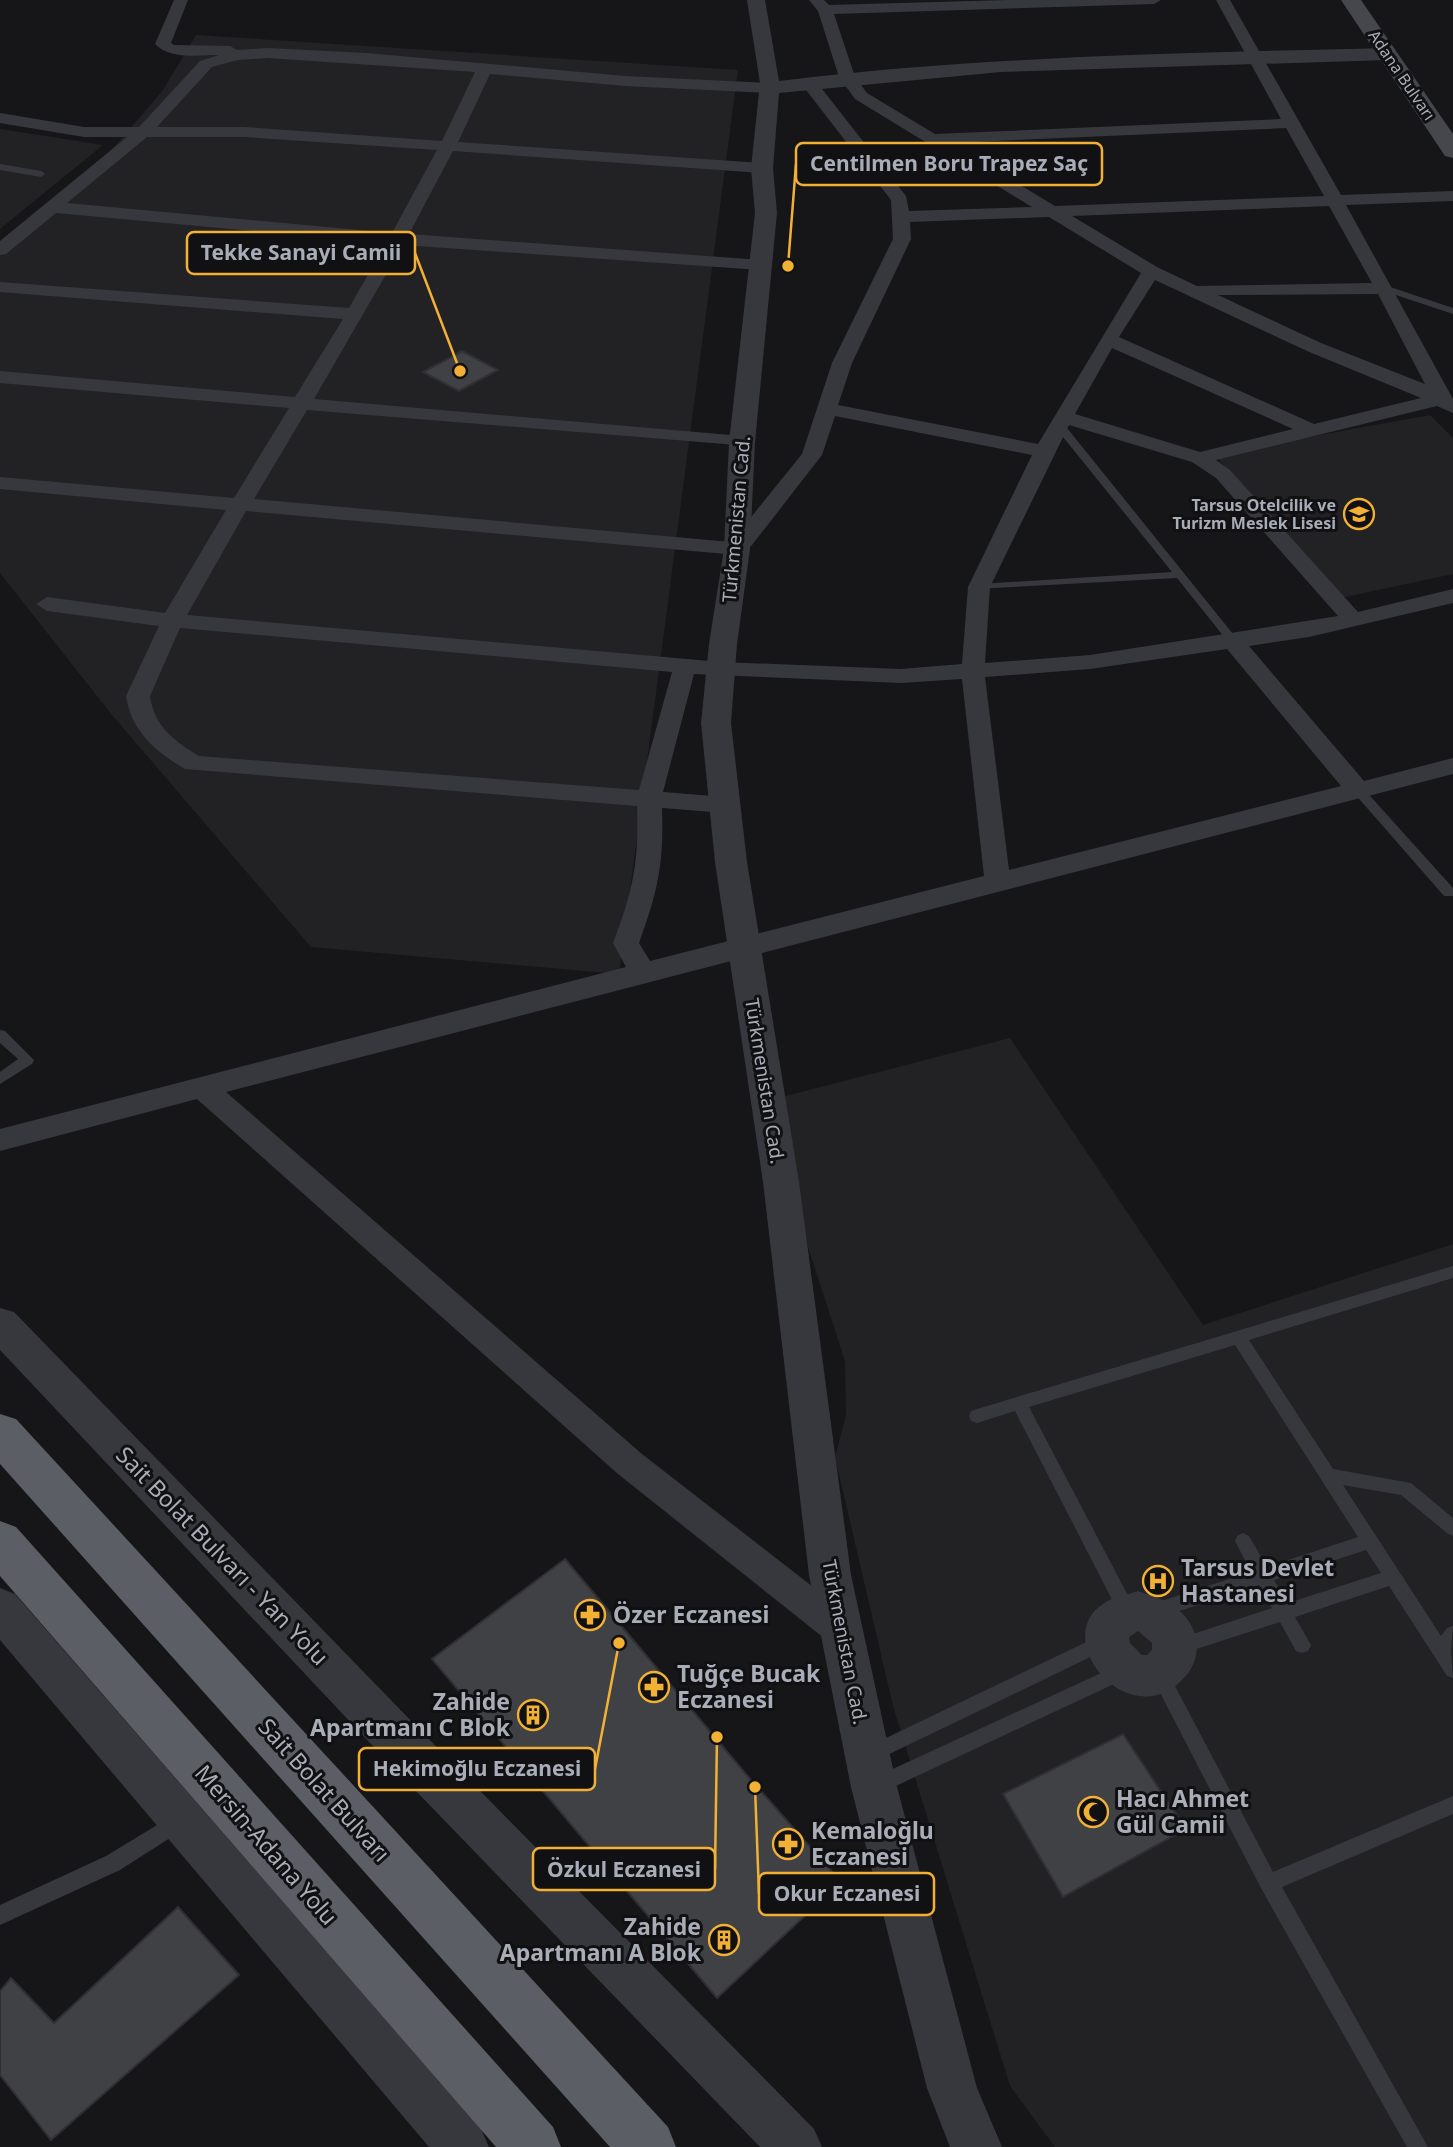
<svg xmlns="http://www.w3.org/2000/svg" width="1453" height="2147" font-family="'Noto Sans',sans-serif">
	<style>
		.built { fill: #222225 }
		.building { fill: #404145; stroke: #303034; stroke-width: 2 }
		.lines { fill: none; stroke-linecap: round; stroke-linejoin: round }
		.service { fill: #37383d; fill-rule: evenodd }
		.minor { fill: #37383d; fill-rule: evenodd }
		.tertiary { fill: #37383d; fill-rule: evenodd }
		.secondary { fill: #45474d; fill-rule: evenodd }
		.trunk { fill: #5b5e65; fill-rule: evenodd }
		.labels { text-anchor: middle; stroke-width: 6; stroke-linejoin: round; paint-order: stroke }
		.far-street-label { font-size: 16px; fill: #a8adb8; stroke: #111113 }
		.far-poi-label { font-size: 16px; font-weight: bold; fill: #a8adb8; stroke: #111113; text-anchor: end }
		.street-label { font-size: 19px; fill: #a8adb8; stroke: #111113 }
		.near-street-label { font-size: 23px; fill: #a8adb8; stroke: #111113 }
		.near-poi-label { font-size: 23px; font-weight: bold; fill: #a8adb8; stroke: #111113; text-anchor: start }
		.leader { fill: none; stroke: #f2b134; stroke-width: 2.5 }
		.callout-dot { fill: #f2b134; stroke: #111113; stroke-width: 2.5 }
		.callout { fill: #111113; stroke: #f2b134; stroke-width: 2.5 }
		.callout-label { font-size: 21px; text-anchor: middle; font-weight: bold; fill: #a8adb8 }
	</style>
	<rect width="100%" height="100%" fill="#161618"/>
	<!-- built -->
	<path class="built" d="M196 35 738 70 619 974 311 947 112 715 0 573V252L116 145 163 90Z
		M0 129 103 145 0 229Z
		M1430 415 1453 438V574L1336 599 1214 454Z
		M1010 1038 1203 1325 1453 1244V2147H1055L1010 2086 893 1706 835 1457 846 1415 845 1361 808 1247 782 1097Z"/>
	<!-- building -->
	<path class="building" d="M462 351 498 370 459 391 423 372Z
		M565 1559 745 1773 841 1882 717 1998 432 1659Z
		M1123 1734 1186 1829 1063 1897 1003 1794Z
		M178 1907 239 1975 51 2140 0 2075V1991L11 1978 54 2023Z"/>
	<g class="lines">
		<!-- service -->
		<path class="service" d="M0 164 41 171 45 174 41 177 0 170Z
			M1381 286H1387L1453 308V314L1381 290Z
			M1059 422 1063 423 1237 639V643H1229L1177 578 975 589V585L979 584 1172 572 1055 427 1054 425Z
			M1358 786 1362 787 1453 888V896H1444L1354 793 1352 790Z
			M0 1030 5 1031 34 1060 32 1064 0 1084V1072L18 1059 0 1043Z
			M1453 1266V1278L1249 1340 1333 1469 1411 1483 1453 1518V1536L1447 1533 1401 1495 1343 1485 1441 1636 1447 1628 1453 1626 1451 1651 1453 1678 1447 1676 1389 1586 1295 1617 1311 1645 1308 1651 1302 1653 1296 1651 1280 1622 1181 1654 1175 1652 1172 1646 1175 1640 1272 1608 1259 1585 1155 1619 1149 1617 1146 1611 1149 1605 1251 1572 1235 1541 1237 1536 1243 1533 1249 1536 1267 1567 1358 1537 1235 1345 1029 1407 1133 1605 1136 1611 1133 1617 1127 1619 1121 1617 1015 1411 977 1423 971 1421 969 1416 971 1411 977 1409ZM1366 1550 1381 1573 1288 1603 1274 1580Z
			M1105 1633 1111 1635 1114 1641 1111 1647 877 1760 871 1763 865 1760 862 1754 865 1748Z
			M1123 1663 1129 1665 1132 1671 1129 1677 885 1791 878 1794 871 1791 869 1785 871 1779Z
			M1160 1667 1166 1669 1273 1872 1453 1796V1814L1282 1887 1428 2147H1407L1262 1890 1154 1681 1151 1675 1154 1669Z
			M177 1813 184 1815 186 1822 184 1829 120 1870 0 1925V1905L106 1856Z"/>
		<!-- minor -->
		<path class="minor" d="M174 0H188L171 43 174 45 230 46 237 50 268 48 366 53 625 76 769 83 777 88 769 93 625 86 490 74 458 142 762 163 770 168 762 173 453 151 409 234 761 260 770 265 761 270 403 245 314 399 742 436 749 438 752 442 749 446 307 410 254 499 731 542 802 454 832 363 893 239 891 200 803 86V80H815L906 196 909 211 1032 207 855 99 839 77 818 11 809 0H824L829 5 1008 0H1161L1154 4 834 14 855 77 867 93 935 134 1281 119 1216 0H1230L1341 195 1453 191V201L1346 205 1453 399V413L1437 406 1216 460 1230 470 1358 612 1453 589V603L1309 637 1249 646 1364 781 1453 758V774L226 1092 642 1454 853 1618 858 1630 853 1642 841 1646 829 1642 618 1474 197 1099 0 1151V1129L626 967 613 943C633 891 639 862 637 806L185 769C156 752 131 731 126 696L159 626 47 611 36 604 47 597 165 613 226 510 0 489V477L234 498 289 408 0 383V371L295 397 343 319 0 292V282L349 308 386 243 56 213 6 254 0 255V241L127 137H84L0 123V113L84 127H139L200 61 219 55C199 55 170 60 155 44ZM268 58 475 72 442 141 244 127H157L212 67 238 60ZM1286 128 1324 196 1055 206 951 143ZM147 137H244L437 150 392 233 67 203ZM1329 206 1372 283 1197 286 1157 267 1072 216ZM1049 217 1141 273 1038 444 838 405 852 363 911 239 910 222ZM1155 280 1307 351 1421 398 1314 424 1119 337ZM1378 294 1425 384 1321 343 1218 295ZM1112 348 1293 429 1200 452 1075 414ZM835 416 1032 455 968 587 962 664 901 669 721 662 187 615 246 511 737 555 745 554 822 455ZM1069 425 1192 462 1216 478 1338 616 1090 655 985 663 990 587ZM180 628 672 672 639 790 199 756C174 741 154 726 150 696ZM1227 649 1341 786 1009 870 985 677 1090 669ZM694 674 901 683 962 679 984 876 650 961 639 943C658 891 664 863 662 808L725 813 734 811 737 805 734 799 725 797 663 792Z"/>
		<!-- tertiary -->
		<path class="tertiary" d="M747 0H765L779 81C982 56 1185 53 1388 48L1398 54 1388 60 1001 72 779 93 773 168 777 213 755 442 750 549 737 644 731 723 747 862 799 1182 851 1575 897 1787 977 2088 1002 2147H950L927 2088 851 1787 809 1575 763 1182 715 862 701 723 709 644 724 549 729 442 755 213 751 168 760 83Z
			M0 1308 14 1312 419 1729 814 2129 822 2147H760L387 1761 0 1350Z
			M0 1588 15 1594 481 2129 489 2147H429L0 1640Z
			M1138 1591C1162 1599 1186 1607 1195 1634 1200 1649 1195 1667 1184 1678 1129 1737 1049 1639 1103 1604 1112 1597 1127 1595 1138 1591ZM1138 1631 1152 1643V1650L1147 1655H1142L1130 1643 1129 1637Z"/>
		<!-- secondary -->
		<path class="secondary" d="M1341 0H1361L1453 134V158L1445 156Z"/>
		<!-- trunk -->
		<path class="trunk" d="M0 1414 16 1419 668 2127 676 2147H610L0 1464Z
			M0 1521 16 1527 553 2127 561 2147H496L0 1576Z"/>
	</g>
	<!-- icons -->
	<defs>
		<g id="school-ring" transform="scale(1.575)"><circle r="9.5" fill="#111113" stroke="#f2b134" stroke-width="1.5"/><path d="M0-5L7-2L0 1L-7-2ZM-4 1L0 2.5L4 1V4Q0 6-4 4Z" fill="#f2b134"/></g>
		<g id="hospital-ring" transform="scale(1.575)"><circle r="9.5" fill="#111113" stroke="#f2b134" stroke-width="1.5"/><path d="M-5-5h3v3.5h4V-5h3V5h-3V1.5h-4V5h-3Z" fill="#f2b134"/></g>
		<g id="pharmacy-ring" transform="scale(1.575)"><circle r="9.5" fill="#111113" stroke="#f2b134" stroke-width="1.5"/><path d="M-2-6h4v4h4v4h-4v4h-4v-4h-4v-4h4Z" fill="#f2b134"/></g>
		<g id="building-ring" transform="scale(1.575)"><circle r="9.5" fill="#111113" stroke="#f2b134" stroke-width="1.5"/><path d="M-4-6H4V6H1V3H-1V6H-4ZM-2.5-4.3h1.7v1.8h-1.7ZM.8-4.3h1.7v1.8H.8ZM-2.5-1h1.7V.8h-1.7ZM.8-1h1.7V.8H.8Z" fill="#f2b134"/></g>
		<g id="mosque-ring" transform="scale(1.575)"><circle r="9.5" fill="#111113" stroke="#f2b134" stroke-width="1.5"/><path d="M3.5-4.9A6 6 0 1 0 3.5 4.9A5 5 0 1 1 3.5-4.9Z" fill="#f2b134"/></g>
	</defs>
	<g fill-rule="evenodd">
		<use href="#school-ring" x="1359" y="514"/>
		<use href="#hospital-ring" x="1158" y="1581"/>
		<use href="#pharmacy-ring" x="590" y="1615"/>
		<use href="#pharmacy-ring" x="654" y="1687"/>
		<use href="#building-ring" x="533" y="1715"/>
		<use href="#mosque-ring" x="1093" y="1812"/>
		<use href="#pharmacy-ring" x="788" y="1844"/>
		<use href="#building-ring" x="724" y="1940"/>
	</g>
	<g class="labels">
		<!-- far-street labels -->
		<g class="far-street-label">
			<text transform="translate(1402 75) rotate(56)" y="6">Adana Bulvarı</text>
		</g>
		<!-- far-poi labels -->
		<g class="far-poi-label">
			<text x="1336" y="511">Tarsus Otelcilik ve<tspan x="1336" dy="18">Turizm Meslek Lisesi</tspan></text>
		</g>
		<!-- street labels -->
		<g class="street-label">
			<text transform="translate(736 519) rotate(-85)" y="7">Türkmenistan Cad.</text>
			<text transform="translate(765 1081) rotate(81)" y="7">Türkmenistan Cad.</text>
			<text transform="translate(845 1642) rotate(79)" y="7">Türkmenistan Cad.</text>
		</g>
		<!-- near-street labels -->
		<g class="near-street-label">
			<text transform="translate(222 1556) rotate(46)" y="8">Sait Bolat Bulvarı - Yan Yolu</text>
			<text transform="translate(324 1790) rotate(48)" y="8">Sait Bolat Bulvarı</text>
			<text transform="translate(266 1845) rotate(49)" y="8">Mersin-Adana Yolu</text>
		</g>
		<!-- near-poi labels -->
		<g class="near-poi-label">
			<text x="1181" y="1576">Tarsus Devlet<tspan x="1181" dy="26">Hastanesi</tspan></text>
			<text x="613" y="1623">Özer Eczanesi</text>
			<text x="677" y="1682">Tuğçe Bucak<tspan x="677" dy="26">Eczanesi</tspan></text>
			<text x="510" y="1710" text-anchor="end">Zahide<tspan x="510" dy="26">Apartmanı C Blok</tspan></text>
			<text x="1116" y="1807">Hacı Ahmet<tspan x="1116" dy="26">Gül Camii</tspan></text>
			<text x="811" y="1839">Kemaloğlu<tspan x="811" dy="26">Eczanesi</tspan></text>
			<text x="701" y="1935" text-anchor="end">Zahide<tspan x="701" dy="26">Apartmanı A Blok</tspan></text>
		</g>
	</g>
	<!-- callouts -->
	<path class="leader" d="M788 266L796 164M460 371L415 253M619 1643L595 1769M717 1737L715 1869M755 1787L759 1894"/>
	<g class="callout-dot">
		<circle cx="788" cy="266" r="7"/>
		<circle cx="460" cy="371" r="7"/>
		<circle cx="619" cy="1643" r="7"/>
		<circle cx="717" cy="1737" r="7"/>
		<circle cx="755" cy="1787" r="7"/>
	</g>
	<g class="callout">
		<rect x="796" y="143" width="306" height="42" rx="7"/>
		<rect x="187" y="232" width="228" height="42" rx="7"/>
		<rect x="359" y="1748" width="236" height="42" rx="7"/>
		<rect x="533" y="1848" width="182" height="42" rx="7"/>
		<rect x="759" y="1873" width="175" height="42" rx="7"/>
	</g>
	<g class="callout-label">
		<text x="949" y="171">Centilmen Boru Trapez Saç</text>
		<text x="301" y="260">Tekke Sanayi Camii</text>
		<text x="477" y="1776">Hekimoğlu Eczanesi</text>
		<text x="624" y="1877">Özkul Eczanesi</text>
		<text x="847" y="1901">Okur Eczanesi</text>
	</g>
</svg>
